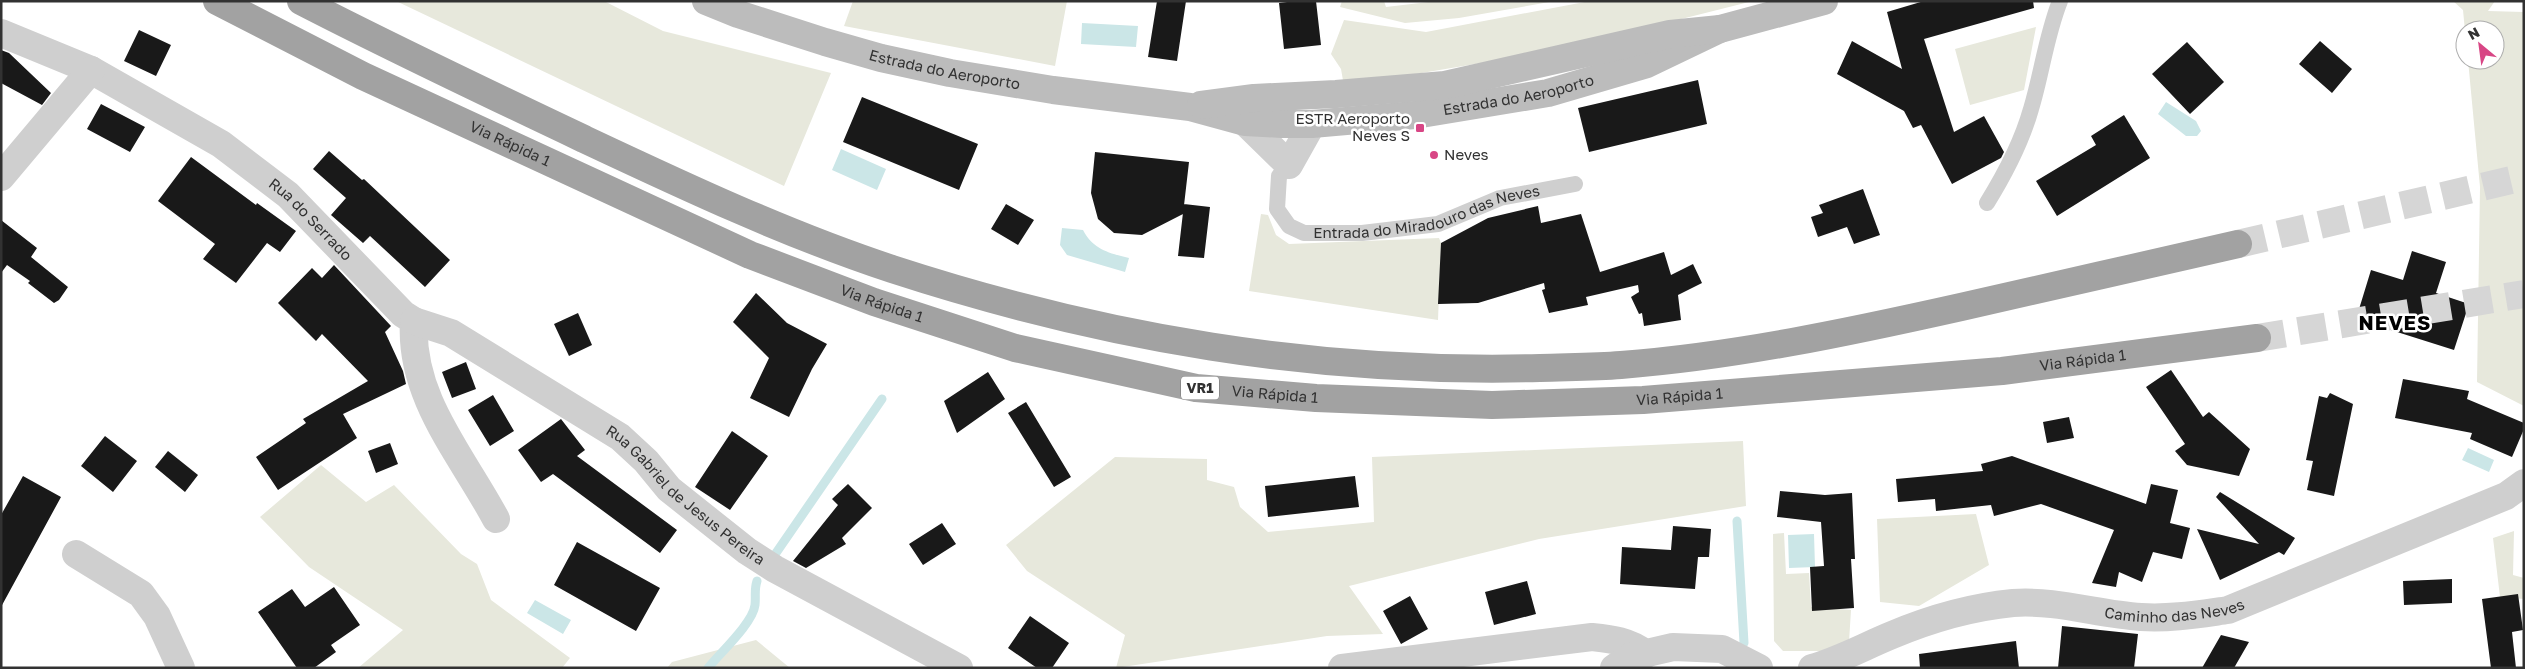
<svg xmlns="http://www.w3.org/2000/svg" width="2525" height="669" font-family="'Golos Text',sans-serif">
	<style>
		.green { fill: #e7e8dc }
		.water { fill: #cbe6e7 }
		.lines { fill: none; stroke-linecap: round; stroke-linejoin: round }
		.stream { stroke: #cbe6e7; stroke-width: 9 }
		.building { fill: #191919 }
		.trunk-tunnel { stroke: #d6d6d6; stroke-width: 28; stroke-dasharray: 28 14; stroke-linecap: butt }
		.service { stroke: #cfcfcf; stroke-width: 16 }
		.minor { stroke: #cfcfcf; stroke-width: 28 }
		.secondary { stroke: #bcbcbc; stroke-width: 28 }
		.trunk { stroke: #a2a2a2; stroke-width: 28 }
		.poi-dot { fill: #d84685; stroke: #fff; stroke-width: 2 }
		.labels { text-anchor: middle; stroke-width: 5; stroke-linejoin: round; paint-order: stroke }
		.shield { fill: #fff; stroke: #707070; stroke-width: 1 }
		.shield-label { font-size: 14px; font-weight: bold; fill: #323232 }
		.street-label { font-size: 15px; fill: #323232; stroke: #fff }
		.poi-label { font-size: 15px; fill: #323232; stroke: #fff; text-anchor: end }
		.district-label { font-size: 20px; font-weight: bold; letter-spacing: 1px; fill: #000; stroke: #fff }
	</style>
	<rect width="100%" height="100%" fill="#fff"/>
	<!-- green -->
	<path class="green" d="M396 1H604L663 31 831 73 784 186Z
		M853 1H1067L1055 66 844 26Z
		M1342 1H1384L1386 7 1437 1H1555L1459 18 1405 23 1340 7Z
		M1590 1H1753L1558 50 1344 86 1341 69 1331 54 1344 20 1426 32Z
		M2453 1H2495L2488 11 2524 12V406L2477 382 2480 187 2468 60H2495V30L2465 31 2463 10Z
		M2036 27 2024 90 1970 105 1955 49Z
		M1261 214 1268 215 1276 235 1289 244 1439 238 1441 243 1438 320 1249 291Z
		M1743 441 1746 506 1539 539 1349 586 1383 634 1327 636 1116 668 1125 635 1027 571 1006 545 1115 457 1207 459V480L1234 487 1240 507 1268 532 1374 522 1372 457Z
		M321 465 366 502 394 485 461 554 477 564 491 600 570 658 562 668H358L403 630 309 567 260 517Z
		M1976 514 1989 565 1919 606 1880 602 1877 519Z
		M2514 531 2513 575 2524 578V599L2500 597 2493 538Z
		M1784 533 1786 574 1809 573 1811 607 1851 610 1849 642 1834 651H1783L1774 641 1773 534Z
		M756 640 790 668H667L672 662Z"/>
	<!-- water -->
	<path class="water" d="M1082 23 1138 26 1136 47 1081 44Z
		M2166 102 2196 121 2201 131 2197 136H2186L2158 114Z
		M841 149 886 169 877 190 832 170Z
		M1062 228 1083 230C1093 249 1108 253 1129 258L1125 272 1067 255 1060 245Z
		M2468 448 2494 460 2489 472 2462 460Z
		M1814 534 1815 567 1789 568 1788 535Z
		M535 600 571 620 563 634 527 613Z"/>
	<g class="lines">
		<!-- stream -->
		<path class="stream" d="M1737 521 1744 643
			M776 553 882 399
			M708 668C720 653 753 623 755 605 756 596 754 590 757 581"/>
	</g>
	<!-- building -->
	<path class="building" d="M1157 1H1186L1177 61 1148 57Z
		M1295 1H1316L1321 45 1284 49 1279 3Z
		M1924 1H2033L2034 8 1924 39 1954 132 1984 116 2004 152 2001 158 1952 184 1921 125 1913 128 1904 111 1837 74 1852 41 1902 69 1887 12Z
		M139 30 171 45 156 76 124 61Z
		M2320 41 2352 69 2332 93 2299 64Z
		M2187 42 2224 82 2190 114 2152 74Z
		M1 50 9 53 51 93 42 105 1 83Z
		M1698 80 1707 124 1589 152 1578 108Z
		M862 97 978 144 959 190 843 142Z
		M101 104 145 127 130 152 87 129Z
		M2124 115 2150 158 2057 216 2036 181 2096 145 2091 136Z
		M329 151 362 180 364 179 450 260 425 287 370 236 363 243 331 215 346 198 313 169Z
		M1095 152 1189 162 1183 214 1142 235 1114 233 1098 219 1091 193Z
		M191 157 256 205 257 203 296 231 280 252 267 243 236 283 203 259 215 244 158 201Z
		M1863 189 1880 235 1854 244 1847 227 1818 237 1811 217 1823 213 1819 205Z
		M1006 204 1034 220 1018 245 991 229Z
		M1184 204 1210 207 1204 258 1178 256Z
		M1538 206 1541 223 1581 214 1600 272 1664 252 1671 275 1693 264 1702 283 1678 295 1681 320 1644 326 1642 313 1639 314 1631 297 1639 292 1638 285 1586 297 1588 305 1549 313 1542 290 1545 289 1544 283 1478 303 1438 304 1441 243 1488 218Z
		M1 220 37 248 31 257 68 287 59 300 54 303 28 283 30 281 7 265 1 273Z
		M2412 251 2446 262 2436 293 2469 304 2454 350 2356 319 2371 270 2403 280Z
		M334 265 391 326 385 332 403 371 406 384 343 414 357 438 278 490 256 457 306 423 303 419 368 381 322 334 316 341 278 303 312 268 322 278Z
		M756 293 787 323 827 344 812 369 789 417 750 398 769 358 733 322Z
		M578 313 592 345 569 356 554 324Z
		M466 362 476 389 452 398 442 372Z
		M2171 370 2203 417 2209 412 2250 449 2239 476 2187 465 2175 451 2185 444 2146 387Z
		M988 372 1005 399 957 433 944 401Z
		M2403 379 2469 391 2467 399 2524 423V429L2512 457 2470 439 2472 433 2395 418Z
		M2330 393 2353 404 2334 496 2307 490 2313 461 2306 460 2319 396 2327 398Z
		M493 395 514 431 490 446 468 410Z
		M1026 402 1071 477 1054 487 1008 413Z
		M2069 417 2074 438 2047 443 2043 422Z
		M561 419 585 450 577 456 677 530 660 553 553 474 541 482 518 450Z
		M732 431 768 456 730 510 695 487Z
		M105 436 137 461 113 492 81 466Z
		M390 443 398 464 376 473 368 451Z
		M168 451 198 475 185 492 155 467Z
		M2012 456 2146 504 2151 484 2178 490 2170 523 2190 528 2182 559 2153 552 2142 582 2119 572 2116 587 2092 583 2114 530 2041 504 1994 516 1991 505 1936 511 1935 499 1898 502 1896 479 1983 471 1981 464Z
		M23 476 61 497 1 607V515Z
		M1355 476 1359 507 1268 517 1265 486Z
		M848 484 872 508 842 538 846 544 806 568 793 561 838 505 832 499Z
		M1780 491 1825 495 1852 493 1855 559H1851L1854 608 1812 611 1810 567 1824 566 1821 522 1777 517Z
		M2220 492 2295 538 2284 555 2279 552 2220 580 2197 529 2259 544 2216 497Z
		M942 523 956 544 923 565 909 544Z
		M1673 526 1711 529 1709 557H1698L1695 589 1620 584 1622 547 1671 550Z
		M577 542 660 588 636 631 554 585Z
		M2452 579V603L2404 605 2403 581Z
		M1527 581 1536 614 1494 625 1485 592Z
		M334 587 360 625 331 645 336 652 314 668H297L258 612 292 589 305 607Z
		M2518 594 2523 630 2512 632 2516 668H2491L2482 599Z
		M1410 596 1428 629 1401 644 1383 611Z
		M1030 616 1069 643 1052 668H1037L1008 648Z
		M2062 626 2138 634 2134 668H2058Z
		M2221 635 2249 642 2234 668H2202Z
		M2016 641 2019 668H1920L1919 654Z"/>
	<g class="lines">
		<!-- trunk-tunnel -->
		<path class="trunk-tunnel" d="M2238 244 2524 177
			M2257 338 2524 294"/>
		<!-- service -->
		<g class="service">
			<path id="s1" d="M1289 165 1279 176 1277 209 1289 226 1304 233H1362L1438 224 1500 198 1575 184"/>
			<path d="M1987 203C2005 174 2022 141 2031 109 2042 73 2046 36 2060 1"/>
		</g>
		<!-- minor -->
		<g class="minor">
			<path id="s2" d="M1 33 91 70 221 144 288 195 403 314 414 321C409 397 462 455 496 519"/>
			<path d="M1245 122 1289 165 1312 124"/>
			<path d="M1 177 91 70"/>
			<path id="s3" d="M414 321 451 333 620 437 646 461 669 489 747 551 775 569 959 668"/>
			<path d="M76 554 141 594 157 616 181 668"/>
			<path d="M1342 668 1592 637C1612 639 1629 641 1646 654"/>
			<path d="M1614 668 1630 657 1673 647 1722 649 1759 668"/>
			<path id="s4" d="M1812 668C1840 660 1865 646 1892 635 1930 619 1972 607 2013 603 2057 600 2097 614 2141 617 2170 619 2199 614 2228 610L2506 496 2524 483"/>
		</g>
		<!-- secondary -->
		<g class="secondary">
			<path id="s5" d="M706 1 738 14 825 42 881 58 950 73 1053 90 1190 107 1245 122 1282 124H1312L1415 115 1548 93 1647 64 1720 29"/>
			<path d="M1201 105 1254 98 1336 94 1445 85 1670 34 1720 29 1824 1"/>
		</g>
		<!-- trunk -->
		<g class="trunk">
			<path id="s6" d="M217 1 363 76 750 255 874 302 1015 348 1196 388 1316 398 1492 405 1643 400 2002 371 2257 338"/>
			<path d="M301 1C394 49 489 94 584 139 684 186 786 234 892 269 1104 338 1316 374 1540 368 1567 367 1594 367 1621 365 1736 356 1849 332 1961 307 2053 286 2146 265 2238 244"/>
		</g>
	</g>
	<!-- markers -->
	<g class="poi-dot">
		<rect x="1415" y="123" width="10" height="10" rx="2.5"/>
		<circle cx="1434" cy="155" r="5"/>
	</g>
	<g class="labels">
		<!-- shield labels -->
		<rect class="shield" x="1181" y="376.5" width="38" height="23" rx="4"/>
		<g class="shield-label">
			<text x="1200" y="393">VR1</text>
		</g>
		<!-- street labels -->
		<g class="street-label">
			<text dy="5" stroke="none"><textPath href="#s5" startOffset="249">Estrada do Aeroporto</textPath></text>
			<text dy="5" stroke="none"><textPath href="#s5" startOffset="830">Estrada do Aeroporto</textPath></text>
			<text dy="5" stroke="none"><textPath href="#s6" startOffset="326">Via Rápida 1</textPath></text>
			<text dy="5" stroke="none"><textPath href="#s1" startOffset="211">Entrada do Miradouro das Neves</textPath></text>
			<text dy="5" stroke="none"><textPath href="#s2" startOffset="364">Rua do Serrado</textPath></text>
			<text dy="5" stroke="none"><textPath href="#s6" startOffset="731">Via Rápida 1</textPath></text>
			<text dy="5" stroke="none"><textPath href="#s6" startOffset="1946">Via Rápida 1</textPath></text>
			<text dy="5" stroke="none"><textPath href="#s6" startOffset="1136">Via Rápida 1</textPath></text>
			<text dy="5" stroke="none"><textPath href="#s6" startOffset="1541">Via Rápida 1</textPath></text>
			<text dy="5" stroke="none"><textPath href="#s3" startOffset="325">Rua Gabriel de Jesus Pereira</textPath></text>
			<text dy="5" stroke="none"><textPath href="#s4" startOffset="375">Caminho das Neves</textPath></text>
		</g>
		<!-- poi labels -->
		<g class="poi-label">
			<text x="1410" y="124">ESTR Aeroporto<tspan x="1410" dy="17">Neves S</tspan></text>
			<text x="1444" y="160" text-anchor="start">Neves</text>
		</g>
		<!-- district labels -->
		<g class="district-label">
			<text x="2395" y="330">NEVES</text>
		</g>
	</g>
	<!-- border -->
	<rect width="2525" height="669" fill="none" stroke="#323232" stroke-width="5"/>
	<!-- north arrow -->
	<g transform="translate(2480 45) rotate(331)"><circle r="24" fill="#ffffff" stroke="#adadad"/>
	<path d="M0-4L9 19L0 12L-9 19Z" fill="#d84685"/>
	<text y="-8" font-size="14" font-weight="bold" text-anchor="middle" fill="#323232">N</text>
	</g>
</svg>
